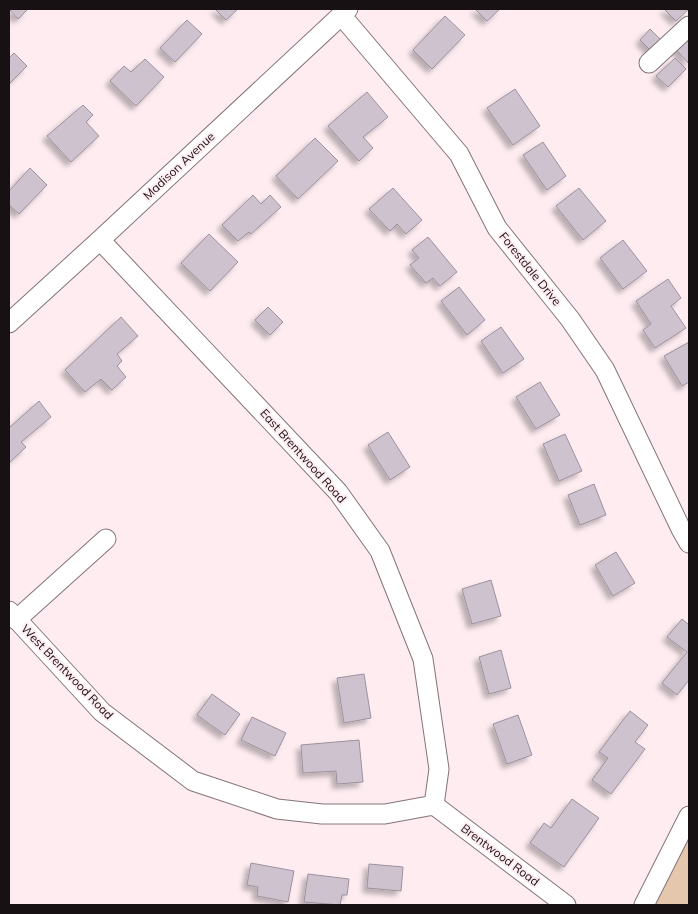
<svg xmlns="http://www.w3.org/2000/svg" width="698" height="914" font-family="Mulish,sans-serif">
	<style>
		.green { fill: #e4c7ac }
		.building { fill: #cec2ce; stroke: #9d919d; filter: url(#shadow) }
		.lines { fill: none; stroke-linecap: round; stroke-linejoin: round }
		.minor-casing { stroke: #847479; stroke-width: 21 }
		.minor { stroke: #fff; stroke-width: 19 }
		.labels { text-anchor: middle; stroke-width: 4; stroke-linejoin: round; paint-order: stroke }
		.street-label { font-size: 12px; fill: #171113; stroke: #feecf1 }
	</style>
	<defs>
		<filter id="shadow"><feDropShadow dx="-4.5" dy="4.5" stdDeviation="2.5" flood-color="#0004"/></filter>
	</defs>
	<rect width="100%" height="100%" fill="#feecf1"/>
	<!-- green -->
	<path class="green" d="M689 830V905H653Z"/>
	<!-- building -->
	<path class="building" d="M9 9H28L18 19Z
		M215 9H238L226 20Z
		M475 9H500L487 21Z
		M664 9H689L676 21Z
		M445 16 465 35 432 69 413 50Z
		M187 20 202 34 175 62 160 48Z
		M650 29 661 40 651 51 640 40Z
		M689 29V64L672 45Z
		M14 53 27 66 9 84V58Z
		M675 58 686 69 668 87 656 76Z
		M145 59 164 77 136 106 110 81 124 66 131 72Z
		M515 89 540 126 513 145 487 108Z
		M367 92 388 117 363 137 373 148 359 161 328 126Z
		M83 105 93 115 86 122 99 136 71 162 47 136Z
		M315 138 338 161 298 199 276 176Z
		M543 142 566 176 547 190 523 155Z
		M30 168 47 185 19 214 9 205V191Z
		M393 188 422 220 406 234 397 224 390 231 369 209Z
		M579 188 606 221 583 240 556 206Z
		M253 195 261 204 270 195 281 207 251 234 249 232 238 241 222 225Z
		M209 234 238 262 210 291 181 263Z
		M428 237 457 272 440 286 433 278 426 283 410 265 419 258 412 250Z
		M623 240 647 271 623 289 600 258Z
		M668 279 681 298 671 306 686 328 655 348 643 330 651 324 636 301Z
		M459 287 485 320 467 335 441 301Z
		M268 307 283 322 270 335 255 320Z
		M121 317 138 336 117 354 122 361 117 366 126 377 112 390 101 379 85 392 65 370Z
		M501 327 524 359 503 373 481 341Z
		M689 342V382L682 386 664 356Z
		M540 382 560 415 536 429 516 397Z
		M39 401 51 417 21 442 26 447 9 463V428Z
		M388 432 410 467 390 480 368 445Z
		M565 434 582 471 559 481 543 444Z
		M594 484 606 515 580 525 568 495Z
		M616 552 635 583 613 596 595 565Z
		M491 580 501 616 472 624 462 589Z
		M682 619 689 625V680L677 695 662 683 687 652 667 637Z
		M501 650 511 688 489 694 479 657Z
		M364 674 371 718 344 723 337 678Z
		M212 694 240 714 225 735 197 715Z
		M630 711 648 725 635 742 645 749 611 794 592 780 608 758 599 752Z
		M518 715 532 755 507 764 493 724Z
		M252 717 286 733 275 756 241 740Z
		M359 740 363 782 337 784 336 771 303 773 301 745Z
		M572 799 599 818 564 867 530 843 544 823 551 828Z
		M251 863 294 871 288 902 257 896 258 887 247 885Z
		M369 864 403 867 401 891 367 888Z
		M308 874 349 879 347 895H342L340 905 304 902Z"/>
	<g class="lines">
		<!-- minor casing -->
		<g class="minor-casing">
			<path id="minor" d="M341 15 459 154 497 228 570 319 605 370 681 529 689 543
				M649 63 689 26
				M100 240 338 492 380 551 423 659 439 769 434 805
				M9 323 100 240 348 9
				M9 611 102 712 193 781 277 809 322 814H385L434 805
				M16 620 106 539
				M434 805 566 905
				M644 905 689 816"/>
		</g>
		<!-- minor -->
		<use href="#minor" class="minor"/>
	</g>
	<g class="labels">
		<!-- street labels -->
		<g class="street-label">
			<text transform="translate(179 166) rotate(-43)" y="4">Madison Avenue</text>
			<text transform="translate(530 269) rotate(51)" y="4">Forestdale Drive</text>
			<text transform="translate(303 456) rotate(48)" y="4">East Brentwood Road</text>
			<text transform="translate(67 672) rotate(46)" y="4">West Brentwood Road</text>
			<text transform="translate(500 855) rotate(37)" y="4">Brentwood Road</text>
		</g>
	</g>
	<!-- border -->
	<rect width="698" height="914" fill="none" stroke="#171113" stroke-width="20"/>
</svg>
